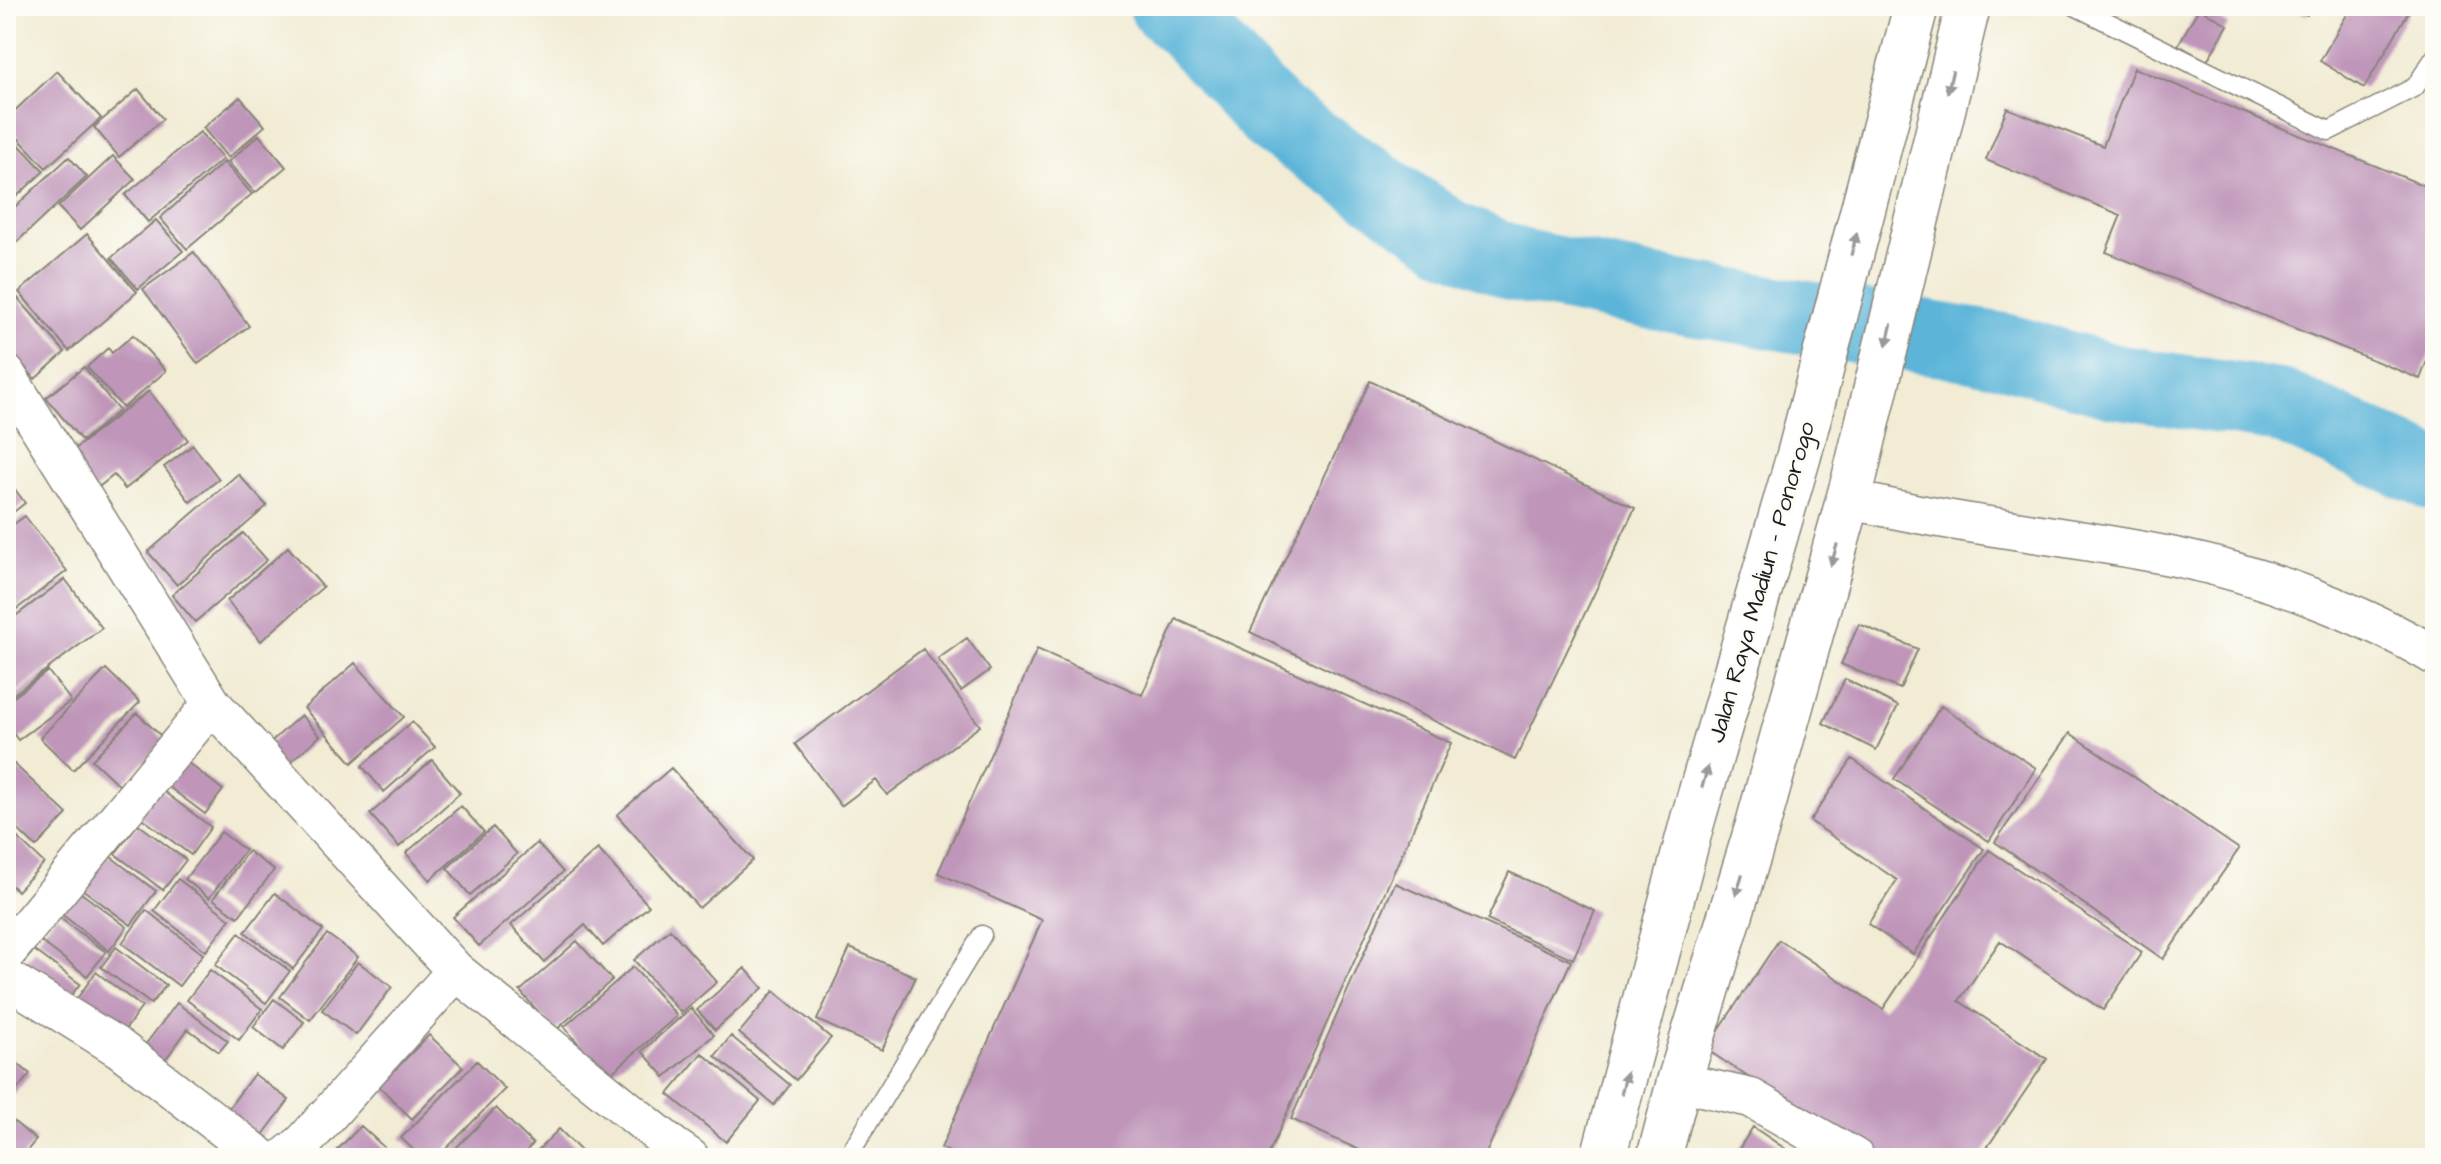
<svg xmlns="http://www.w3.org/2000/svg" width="2441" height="1164" font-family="'Architects Daughter',sans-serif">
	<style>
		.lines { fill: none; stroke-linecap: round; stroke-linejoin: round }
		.river { stroke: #5bb5d9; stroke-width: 74 }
		.building { fill: #bf96ba }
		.lane-casing { stroke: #878478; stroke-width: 21 }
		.street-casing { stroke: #878478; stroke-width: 41 }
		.highway-casing { stroke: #878478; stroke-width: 47 }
		.lane { stroke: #fff; stroke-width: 18 }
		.street { stroke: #fff; stroke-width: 38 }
		.highway { stroke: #fff; stroke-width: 44 }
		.oneway { fill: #999 }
		.labels { text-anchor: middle; stroke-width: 6; stroke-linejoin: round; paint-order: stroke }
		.street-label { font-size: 24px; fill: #1c1c1c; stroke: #fdfcf7 }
	</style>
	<rect width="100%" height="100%" fill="#fdfcf7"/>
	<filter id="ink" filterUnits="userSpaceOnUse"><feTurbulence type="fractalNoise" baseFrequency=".0125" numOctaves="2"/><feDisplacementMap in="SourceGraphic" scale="16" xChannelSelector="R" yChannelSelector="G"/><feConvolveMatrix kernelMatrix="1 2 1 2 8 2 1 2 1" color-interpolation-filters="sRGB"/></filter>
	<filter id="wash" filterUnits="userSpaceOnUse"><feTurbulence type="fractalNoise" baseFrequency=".006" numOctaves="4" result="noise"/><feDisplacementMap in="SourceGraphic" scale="32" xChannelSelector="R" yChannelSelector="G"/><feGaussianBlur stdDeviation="1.8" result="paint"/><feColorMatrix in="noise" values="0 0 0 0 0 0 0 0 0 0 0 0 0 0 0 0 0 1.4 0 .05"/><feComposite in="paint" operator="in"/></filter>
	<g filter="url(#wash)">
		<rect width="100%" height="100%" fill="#f2ecd5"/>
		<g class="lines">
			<!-- river -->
			<path class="river" d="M1166 6 1189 27 1275 119 1450 237 1518 265 1649 292 2004 350 2114 381 2280 406 2435 475"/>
		</g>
		<g id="blocks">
			<!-- building -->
			<path class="building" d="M2284 6H2310L2307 15Z
				M2352 6H2412L2364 88 2320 61Z
				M2199 8 2228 25 2207 61 2178 45Z
				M2134 68 2435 190V340L2420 379 2106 252 2121 215 1986 160 2007 108 2103 146Z
				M57 71 101 118 46 168 6 125V119Z
				M138 89 163 119 119 157 94 127Z
				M240 97 265 126 228 158 203 128Z
				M6 131 44 171 15 198 6 188Z
				M200 132 223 159 148 222 125 195Z
				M259 135 286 167 255 193 228 162Z
				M113 156 135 179 80 230 58 207Z
				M69 157 87 177 6 252V215Z
				M224 162 252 194 187 249 160 218Z
				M156 220 183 251 138 289 111 258Z
				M87 234 137 292 69 351 19 292Z
				M194 252 249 326 198 364 143 289Z
				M16 296 65 352 35 379 6 345V304Z
				M133 335 166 371 123 408 87 367 108 348 112 353Z
				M84 367 119 411 82 441 46 398Z
				M1370 381 1635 508 1515 760 1250 632Z
				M149 391 188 440 125 489 114 475 91 493 63 458Z
				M193 445 219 479 190 502 164 467Z
				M238 474 267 506 177 585 148 552Z
				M6 477 25 503 6 518Z
				M25 516 67 571 6 617V530Z
				M243 533 267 560 195 622 172 595Z
				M288 547 323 587 261 641 227 601Z
				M65 579 102 628 6 700V623Z
				M1176 619 1451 743 1267 1158H962L941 1148 1042 920 938 873 1037 649 1142 695Z
				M1859 624 1918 649 1900 689 1841 664Z
				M967 638 990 670 961 691 938 659Z
				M923 649 980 726 887 795 876 780 841 806 795 744Z
				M355 663 404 717 352 763 304 708Z
				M106 669 140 702 73 770 40 738Z
				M48 671 71 701 18 740 6 724V703Z
				M1845 679 1898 706 1876 750 1823 723Z
				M1941 706 2036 768 1989 841 1894 779Z
				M137 713 165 740 120 786 92 760Z
				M301 715 320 736 282 769 263 749Z
				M412 722 435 747 384 792 362 766Z
				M2070 733 2239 849 2163 959 1995 842Z
				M183 759 223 790 205 814 165 784Z
				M1852 759 1984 849 1913 954 1868 924 1897 880 1810 821Z
				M432 760 460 793 399 847 370 814Z
				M11 761 67 814 36 847 6 818V765Z
				M671 768 753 860 699 908 617 815Z
				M159 788 211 827 191 855 139 816Z
				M461 806 484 832 430 880 406 853Z
				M138 824 186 860 163 890 115 854Z
				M6 827 44 863 17 891 6 880Z
				M493 827 517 854 470 895 447 868Z
				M221 832 245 850 209 898 185 879Z
				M537 843 563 872 479 946 453 917Z
				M598 849 649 906 603 946 585 925 544 962 511 925Z
				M1989 850 2142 952 2103 1010 2000 941 1959 1001 2047 1059 1980 1158H1869L1706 1049 1779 940 1883 1009Z
				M248 851 274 870 238 917 213 899Z
				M107 854 156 891 131 925 82 889Z
				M1509 872 1595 911 1573 959 1487 920Z
				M178 879 230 919 206 951 154 911Z
				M1395 883 1571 961 1484 1158H1377L1291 1119Z
				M77 890 127 927 109 951 60 913Z
				M275 893 323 930 293 969 245 932Z
				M146 910 203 954 179 986 122 943Z
				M56 915 106 952 87 976 38 939Z
				M670 929 717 982 681 1013 634 960Z
				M239 933 290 971 266 1003 215 965Z
				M327 934 358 957 310 1020 280 997Z
				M577 941 612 980 555 1031 520 991Z
				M116 947 166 985 151 1004 101 967Z
				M850 948 916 977 882 1050 817 1020Z
				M34 950 80 984 63 1006 17 971Z
				M358 962 392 987 356 1035 322 1010Z
				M633 967 677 1016 607 1077 564 1027Z
				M745 968 763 988 715 1030 697 1010Z
				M210 970 262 1009 239 1040 187 1000Z
				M96 972 142 1007 121 1035 76 1000Z
				M774 991 831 1038 796 1080 739 1033Z
				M274 999 304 1022 283 1050 253 1027Z
				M177 1003 228 1041 219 1052 188 1029 162 1064 142 1049Z
				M691 1008 714 1035 665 1077 642 1051Z
				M429 1035 463 1067 412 1119 379 1086Z
				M731 1036 790 1085 774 1105 715 1056Z
				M702 1053 760 1101 726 1142 668 1094Z
				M6 1054 30 1074 6 1103Z
				M477 1061 505 1089 437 1158H422L401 1138Z
				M254 1074 289 1100 256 1144 222 1117Z
				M496 1108 533 1144 519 1158H453L449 1155Z
				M6 1115 36 1140 21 1158H6Z
				M361 1126 388 1151 381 1158H329Z
				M1753 1127 1799 1158H1733Z
				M559 1129 585 1155 582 1158H530Z
				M399 1150 407 1158H391Z"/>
		</g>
	</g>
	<g filter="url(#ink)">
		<use href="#blocks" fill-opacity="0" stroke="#878478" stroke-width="2"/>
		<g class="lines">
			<!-- lane casing -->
			<g class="lane-casing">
				<path id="lane" d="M2075 6 2329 131 2415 87 2435 57
					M847 1158 982 935"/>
			</g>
			<!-- street casing -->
			<g class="street-casing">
				<path id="street" d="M6 374 212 704 456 971 674 1147 690 1158
					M1849 499C1958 526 2070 535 2180 558 2261 575 2364 613 2435 656
					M6 953 212 704
					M6 978 119 1048 262 1158
					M1679 1082 1751 1098 1855 1158
					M284 1158 303 1143 456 971"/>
			</g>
			<!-- highway casing -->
			<g class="highway-casing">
				<path id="highway" d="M1603 1158 1693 819 1799 455 1916 6
					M1659 1158 1679 1082 1757 828 1854 479 1968 6"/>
			</g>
			<!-- lane -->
			<use href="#lane" class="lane"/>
			<!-- street -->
			<use href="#street" class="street"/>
			<!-- highway -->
			<use href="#highway" class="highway"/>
		</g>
		<!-- one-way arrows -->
		<defs><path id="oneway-solid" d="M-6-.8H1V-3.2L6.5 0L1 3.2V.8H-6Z" transform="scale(2)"/></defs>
		<g class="oneway">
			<use href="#oneway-solid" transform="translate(1950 82) rotate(103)"/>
			<use href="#oneway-solid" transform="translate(1854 244) rotate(-75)"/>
			<use href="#oneway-solid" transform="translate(1889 335) rotate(103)"/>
			<use href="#oneway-solid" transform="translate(1834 555) rotate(106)"/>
			<use href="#oneway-solid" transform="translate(1705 777) rotate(-74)"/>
			<use href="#oneway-solid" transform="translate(1739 885) rotate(107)"/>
			<use href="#oneway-solid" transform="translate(1624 1083) rotate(-75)"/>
		</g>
	</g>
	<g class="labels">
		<!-- street labels -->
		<g class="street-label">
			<text transform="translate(1761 582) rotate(-74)" y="8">Jalan Raya Madiun - Ponorogo</text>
		</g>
	</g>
	<!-- margin -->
	<rect width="2441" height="1164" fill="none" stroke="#fdfcf7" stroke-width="32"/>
</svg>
